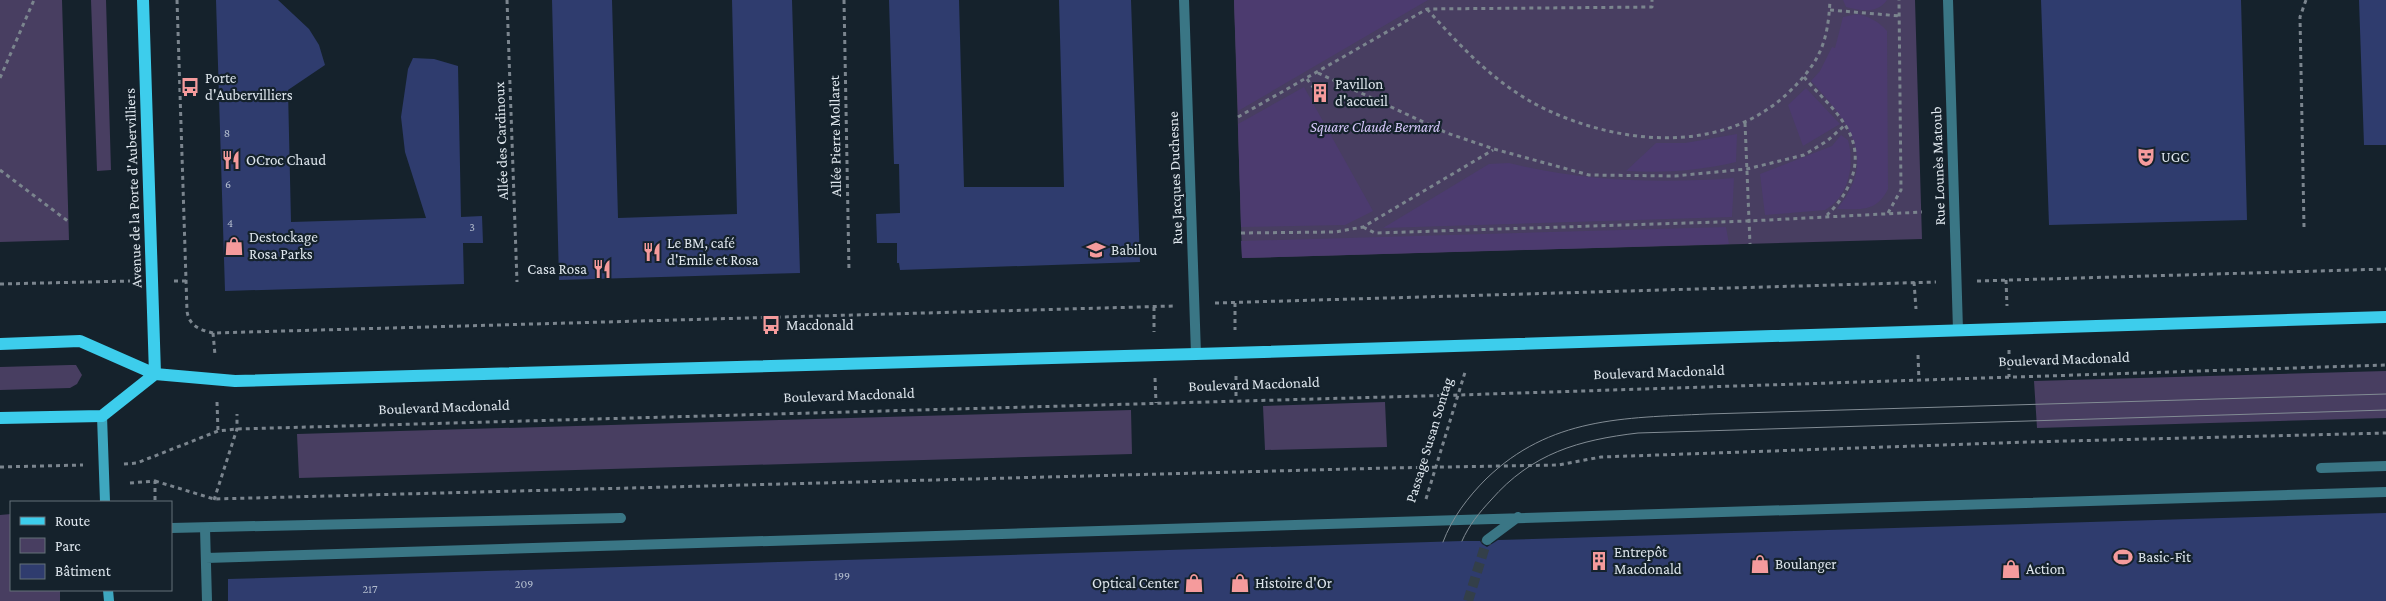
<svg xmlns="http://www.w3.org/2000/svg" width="2386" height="601" font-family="'Crimson Pro',serif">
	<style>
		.green { fill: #483e61 }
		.forest { fill: #4c3b6f }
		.building { fill: #2f3c6e }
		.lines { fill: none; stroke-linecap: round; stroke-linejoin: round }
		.street-tunnel { stroke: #333f49; stroke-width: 10; stroke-dasharray: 10 5; stroke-linecap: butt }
		.path { stroke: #7b858e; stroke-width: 3; stroke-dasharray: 4 4; stroke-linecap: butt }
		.lane { stroke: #3a7685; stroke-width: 10 }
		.street { stroke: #3a7685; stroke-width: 10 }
		.secondary { stroke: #3ea7bf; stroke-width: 10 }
		.primary { stroke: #3dcdec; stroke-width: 12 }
		.tram { stroke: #828c94; stroke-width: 1 }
		.labels { text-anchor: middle; stroke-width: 4.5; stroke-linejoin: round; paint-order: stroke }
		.number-label { font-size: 12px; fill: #b2bccd }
		.poi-label { font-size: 15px; fill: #dee6ed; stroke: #15222c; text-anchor: start }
		.park-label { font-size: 15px; font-style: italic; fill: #d6c8fa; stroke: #15222c }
		.street-label { font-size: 15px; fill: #dee6ed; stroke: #15222c }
	</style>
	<rect width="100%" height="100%" fill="#15222c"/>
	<!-- green -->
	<path class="green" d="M0 0H62L69 240 0 242Z
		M91 0H106L111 170 97 171Z
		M1234 0H1915L1922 239 1242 258Z
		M70 365H76L82 375 77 384 70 388 0 390V367Z
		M2386 371V418L2037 428 2034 381Z
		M1385 402 1387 447 1265 450 1263 406Z
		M1131 410 1132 454 299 478 297 434Z
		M11 514V590H60V601H0V515Z"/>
	<!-- forest -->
	<path class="forest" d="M1234 0H1428L1238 111Z
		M1843 0H1887C1877 14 1861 11 1846 7Z
		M1857 14C1870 17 1878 21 1887 31L1888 189C1876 213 1860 209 1837 209 1879 158 1848 122 1811 81L1820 71 1832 47 1835 48 1843 17Z
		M1304 87 1373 211 1345 225 1241 227 1238 124Z
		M1806 88 1840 124 1803 146 1788 105Z
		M1737 134 1736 162C1697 171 1665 173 1626 171L1656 143H1685Z
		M1841 135 1848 140C1855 164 1849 197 1825 210L1765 215 1760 174 1832 146Z
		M1509 163C1582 181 1659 184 1734 178L1732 217 1383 228 1489 164Z
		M1726 227 1729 244 1242 258 1241 241Z"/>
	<!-- building -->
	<path class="building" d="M216 0H278L309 29 319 45 325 65 288 90 291 222 426 218 405 152 401 117 408 69 413 58 434 59 458 66 461 217 482 216 483 243H463L464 284 225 291Z
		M552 0H612L618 218 737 214 732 0H792L800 273 559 280Z
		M889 0H959L964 187H1064L1059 0H1131L1140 262 900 270 899 263H897V243H877L876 214 900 213 899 164H894Z
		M2041 0H2241L2247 220 2049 225Z
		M2359 0H2386V145H2364Z
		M2386 513V601H228V579L1462 541H1480L1482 544 1487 547 1498 540Z"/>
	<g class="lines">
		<!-- street-tunnel -->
		<path class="street-tunnel" d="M1468 601 1487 540"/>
		<!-- path -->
		<path class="path" d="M177 0 187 311C189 326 200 330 213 333L1174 306
			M507 0 517 282
			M844 0 849 271
			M1427 9C1462 48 1497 86 1545 109 1621 145 1722 155 1788 93 1819 63 1828 44 1830 0
			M1830 10 1900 16
			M1318 73 1447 133 1494 149 1589 175 1675 176 1747 169 1804 155 1827 141 1845 125
			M1804 77C1817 93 1834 107 1845 125 1866 157 1852 191 1827 215
			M0 78 34 0
			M1307 79 1313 87
			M1238 117 1427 9 1652 7V0
			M1745 123 1750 244
			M0 170 69 222
			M1888 213 1901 190 1899 0
			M1363 227 1375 233 1749 221 1922 212
			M2304 227 2300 17 2306 0
			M1241 233 1335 232 1363 227 1493 150
			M2006 280 2007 306
			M174 281H186
			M1977 281 2386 269
			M1914 282 1916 309
			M0 284 130 281
			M1215 303 1936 282
			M1235 303V330
			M1154 307V332
			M213 333 215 355
			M2009 350V377
			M1918 355 1919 381
			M1236 376V400
			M1155 378 1156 403
			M217 402 218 431
			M124 464 137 463 218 431 237 429 1458 395 2386 365
			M0 467 83 465
			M155 481 214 499 1388 468 1559 465 1601 457 2028 442 2386 433
			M130 483 155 481V502
			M1426 499 1466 369
			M214 500 237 429V414"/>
		<!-- lane -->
		<path class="lane" d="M2321 468 2386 466
			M171 528 621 518"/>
		<!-- street -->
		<path class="street" d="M1184 0 1196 354
			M1948 0 1958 330
			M205 528 207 601
			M1487 540 1518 517
			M206 558 2386 492"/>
		<!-- secondary -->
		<path class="secondary" d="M102 416 105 502
			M108 590 109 601"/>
		<!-- primary -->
		<path class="primary" d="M143 0 155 374
			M0 344 80 341 155 374 235 381 1196 354 2386 317
			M0 418 102 416 155 374"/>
		<!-- tram -->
		<path class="tram" d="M1462 541C1469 525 1479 513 1491 500 1532 453 1579 440 1638 433L2386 410
			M1443 542C1452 518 1468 497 1486 479 1550 417 1623 418 1707 414L2386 394"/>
	</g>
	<!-- icons -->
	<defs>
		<g id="bus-bare" transform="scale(1.5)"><path d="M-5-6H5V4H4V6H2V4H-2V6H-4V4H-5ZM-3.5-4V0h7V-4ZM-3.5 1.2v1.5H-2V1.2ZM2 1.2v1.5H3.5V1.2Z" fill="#f59b9c" stroke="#15222c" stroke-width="2.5" paint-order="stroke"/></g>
		<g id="building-bare" transform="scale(1.5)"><path d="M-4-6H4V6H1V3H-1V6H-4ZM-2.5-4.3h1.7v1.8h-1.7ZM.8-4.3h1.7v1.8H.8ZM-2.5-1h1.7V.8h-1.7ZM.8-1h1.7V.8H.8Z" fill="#f59b9c" stroke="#15222c" stroke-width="2.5" paint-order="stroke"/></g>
		<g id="theatre-bare" transform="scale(1.5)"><path d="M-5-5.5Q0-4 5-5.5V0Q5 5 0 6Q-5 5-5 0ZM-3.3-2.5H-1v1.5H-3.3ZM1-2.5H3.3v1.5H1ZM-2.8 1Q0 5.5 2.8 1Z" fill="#f59b9c" stroke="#15222c" stroke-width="2.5" paint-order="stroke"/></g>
		<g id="restaurant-bare" transform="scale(1.5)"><path d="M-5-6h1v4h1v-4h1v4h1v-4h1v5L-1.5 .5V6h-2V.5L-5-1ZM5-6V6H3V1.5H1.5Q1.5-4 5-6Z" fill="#f59b9c" stroke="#15222c" stroke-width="2.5" paint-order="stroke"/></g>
		<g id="shop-bare" transform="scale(1.5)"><path d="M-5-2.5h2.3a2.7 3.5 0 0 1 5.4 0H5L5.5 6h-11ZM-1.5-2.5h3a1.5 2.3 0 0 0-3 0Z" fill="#f59b9c" stroke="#15222c" stroke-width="2.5" paint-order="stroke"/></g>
		<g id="school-bare" transform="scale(1.5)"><path d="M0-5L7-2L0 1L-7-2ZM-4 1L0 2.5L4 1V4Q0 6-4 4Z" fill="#f59b9c" stroke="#15222c" stroke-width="2.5" paint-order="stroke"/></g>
		<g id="stadium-bare" transform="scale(1.5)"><path d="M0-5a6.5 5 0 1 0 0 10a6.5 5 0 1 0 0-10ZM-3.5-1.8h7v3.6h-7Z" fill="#f59b9c" stroke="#15222c" stroke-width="2.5" paint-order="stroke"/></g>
	</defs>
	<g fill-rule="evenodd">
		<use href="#bus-bare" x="190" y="87"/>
		<use href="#building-bare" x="1320" y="93"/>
		<use href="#theatre-bare" x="2146" y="157"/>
		<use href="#restaurant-bare" x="231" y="160"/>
		<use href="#shop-bare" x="234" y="246"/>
		<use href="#school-bare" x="1096" y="250"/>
		<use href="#restaurant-bare" x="652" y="252"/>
		<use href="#restaurant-bare" x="602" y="269"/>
		<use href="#bus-bare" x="771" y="325"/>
		<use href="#stadium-bare" x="2123" y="557"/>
		<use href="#building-bare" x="1599" y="561"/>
		<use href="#shop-bare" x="1760" y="564"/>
		<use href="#shop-bare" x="2011" y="569"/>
		<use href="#shop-bare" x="1194" y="583"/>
		<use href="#shop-bare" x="1240" y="583"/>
	</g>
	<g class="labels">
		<!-- number labels -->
		<g class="number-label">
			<text x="227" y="137">8</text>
			<text x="228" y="188">6</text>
			<text x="230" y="227">4</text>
			<text x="472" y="231">3</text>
			<text x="842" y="580">199</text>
			<text x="524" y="588">209</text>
			<text x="370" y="593">217</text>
		</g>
		<!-- poi labels -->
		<g class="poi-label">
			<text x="205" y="83">Porte<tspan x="205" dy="17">d'Aubervilliers</tspan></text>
			<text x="1335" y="89">Pavillon<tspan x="1335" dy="17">d'accueil</tspan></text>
			<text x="2161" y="162">UGC</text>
			<text x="246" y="165">OCroc Chaud</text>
			<text x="249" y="242">Destockage<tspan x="249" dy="17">Rosa Parks</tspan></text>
			<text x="667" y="248">Le BM, café<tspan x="667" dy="17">d'Emile et Rosa</tspan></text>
			<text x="1111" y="255">Babilou</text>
			<text x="587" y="274" text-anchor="end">Casa Rosa</text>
			<text x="786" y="330">Macdonald</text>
			<text x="1614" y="557">Entrepôt<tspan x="1614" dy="17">Macdonald</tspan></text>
			<text x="2138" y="562">Basic-Fit</text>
			<text x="1775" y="569">Boulanger</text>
			<text x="2026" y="574">Action</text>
			<text x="1179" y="588" text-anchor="end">Optical Center</text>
			<text x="1255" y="588">Histoire d'Or</text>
		</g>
		<!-- park labels -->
		<g class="park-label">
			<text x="1375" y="132">Square Claude Bernard</text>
		</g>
		<!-- street labels -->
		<g class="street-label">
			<text transform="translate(835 136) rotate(-91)" y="5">Allée Pierre Mollaret</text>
			<text transform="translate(501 141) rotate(-92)" y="5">Allée des Cardinoux</text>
			<text transform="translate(1938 166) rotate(-92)" y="5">Rue Lounès Matoub</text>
			<text transform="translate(1175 178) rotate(-92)" y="5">Rue Jacques Duchesne</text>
			<text transform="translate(133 188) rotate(-92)" y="5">Avenue de la Porte d'Aubervilliers</text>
			<text transform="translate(2064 359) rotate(-2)" y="5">Boulevard Macdonald</text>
			<text transform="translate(1659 372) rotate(-2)" y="5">Boulevard Macdonald</text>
			<text transform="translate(1254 384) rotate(-2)" y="5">Boulevard Macdonald</text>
			<text transform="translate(849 395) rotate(-2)" y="5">Boulevard Macdonald</text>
			<text transform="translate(444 407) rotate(-2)" y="5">Boulevard Macdonald</text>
			<text transform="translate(1429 440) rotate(-73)" y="5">Passage Susan Sontag</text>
		</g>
	</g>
	<!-- legend -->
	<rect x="10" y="501" width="162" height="90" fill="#15222c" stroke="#657079"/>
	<rect x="20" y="517" width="25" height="8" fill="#3dcdec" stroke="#657079"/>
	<text x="55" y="526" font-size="15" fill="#dee6ed">Route</text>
	<rect x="20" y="538" width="25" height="15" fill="#483e61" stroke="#657079"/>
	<text x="55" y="551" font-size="15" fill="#dee6ed">Parc</text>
	<rect x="20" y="564" width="25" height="15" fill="#2f3c6e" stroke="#657079"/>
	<text x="55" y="576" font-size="15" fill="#dee6ed">Bâtiment</text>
</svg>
